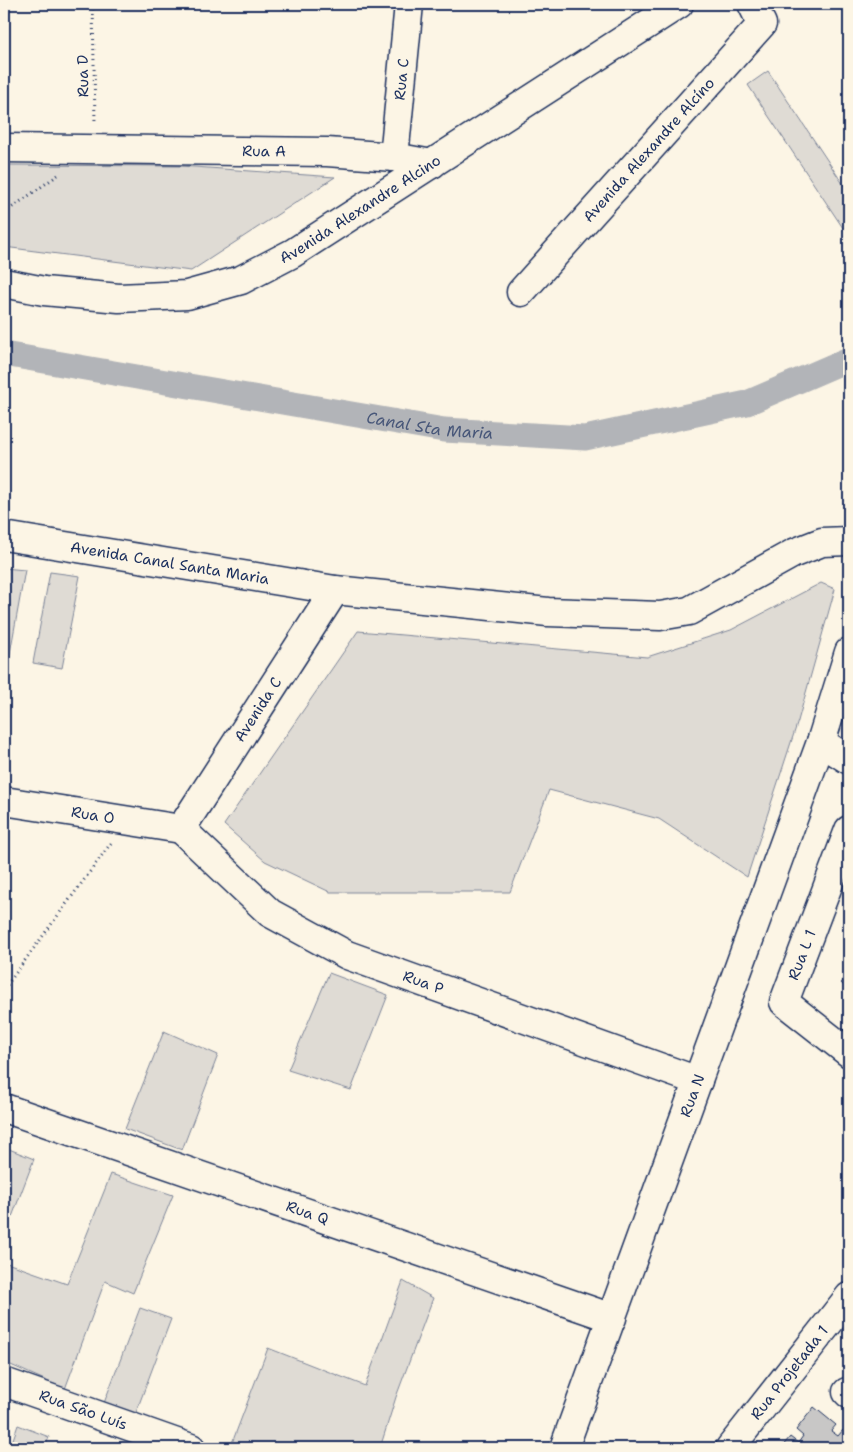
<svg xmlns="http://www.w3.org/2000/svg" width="853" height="1452" font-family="'Shantell Sans',sans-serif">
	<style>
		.green { fill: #dfdbd4; stroke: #7d8599 }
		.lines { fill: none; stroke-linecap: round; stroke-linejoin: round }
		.canal { stroke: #b2b4b8; stroke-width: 25 }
		.building { fill: #c8c7c6; stroke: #1b2f5e }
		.minor-casing { stroke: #1b2f5e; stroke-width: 31 }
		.path { stroke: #1b2f5e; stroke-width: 3; stroke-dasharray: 1 4; stroke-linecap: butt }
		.minor { stroke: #fcf5e5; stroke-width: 28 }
		.labels { text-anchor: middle; stroke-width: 4.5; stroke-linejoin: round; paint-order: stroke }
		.street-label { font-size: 15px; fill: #1b2f5e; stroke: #fcf5e5 }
		.water-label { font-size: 16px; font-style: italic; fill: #485779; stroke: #fcf5e5 }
	</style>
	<rect width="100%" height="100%" fill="#fcf5e5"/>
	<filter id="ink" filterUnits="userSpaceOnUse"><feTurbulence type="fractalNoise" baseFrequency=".02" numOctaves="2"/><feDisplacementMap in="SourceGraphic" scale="10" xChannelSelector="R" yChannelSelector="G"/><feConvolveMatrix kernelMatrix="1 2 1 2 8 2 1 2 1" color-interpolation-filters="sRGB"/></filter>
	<g filter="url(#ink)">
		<!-- green -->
		<path class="green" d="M768 71 849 193V237L748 85Z
			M4 165 180 166 335 177 191 271 4 247Z
			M4 568 25 570 7 670H4Z
			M50 572 80 576 62 668 33 663Z
			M821 583 835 589 798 721 747 877 659 819 549 790 510 892H330L265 861 224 825 358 631 647 657 731 630Z
			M329 973 388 995 351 1090 288 1070Z
			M164 1031 218 1055 182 1150 125 1129Z
			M4 1147 34 1159 4 1238Z
			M111 1174 173 1195 133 1293 105 1281 65 1389 4 1362V1262L67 1284Z
			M403 1281 433 1298 396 1397 380 1448H244L232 1443 268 1348 365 1386Z
			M140 1308 171 1319 135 1415 104 1403Z
			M18 1425 49 1437 45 1448H10Z"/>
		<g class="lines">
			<!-- canal -->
			<path class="canal" id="s1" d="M4 354 444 430 585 438 747 403 849 359"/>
		</g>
		<!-- building -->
		<path class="building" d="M849 973V990L841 983Z
			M814 1407 836 1425 831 1431 838 1436 843 1430 849 1435V1448H781L790 1437 798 1443 803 1436 796 1430Z"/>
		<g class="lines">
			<!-- minor casing -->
			<g class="minor-casing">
				<g id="minor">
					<path id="s2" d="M4 148 327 152 394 157 432 164"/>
					<path id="s3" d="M394 157 409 4"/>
					<path id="s4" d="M4 283 44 291 119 298 187 295 241 280 293 253 679 4"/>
					<path id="s5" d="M521 292 762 24 752 4"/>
					<path id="s6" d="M4 536 335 590 548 612 660 616 689 611 794 553 822 542 849 541"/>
					<path d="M821 742 849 760"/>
					<path id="s7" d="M4 801 181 829"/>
					<path id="s8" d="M181 829 270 913 347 955 698 1081"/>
					<path id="s9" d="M181 829 335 590"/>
					<path d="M849 830 784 1002 849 1053"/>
					<path id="s10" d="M4 1108 612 1318"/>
					<path id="s11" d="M4 1382 191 1448"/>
					<path d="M847 1392 849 1394"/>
					<path id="s12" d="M564 1448 821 742 849 652"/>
					<path id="s13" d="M730 1448 849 1297"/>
				</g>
			</g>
			<!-- path -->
			<path class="path" d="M93 4 95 124
				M4 213 58 175
				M4 989 111 843"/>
			<!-- minor -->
			<use href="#minor" class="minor"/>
		</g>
	</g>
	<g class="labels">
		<!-- street labels -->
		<g class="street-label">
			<text transform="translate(83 76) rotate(-91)" y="5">Rua D</text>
			<text dy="5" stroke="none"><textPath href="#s3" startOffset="78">Rua C</textPath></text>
			<text dy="5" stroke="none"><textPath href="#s5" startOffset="191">Avenida Alexandre Alcíno</textPath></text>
			<text dy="5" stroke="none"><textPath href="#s2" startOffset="260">Rua A</textPath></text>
			<text dy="5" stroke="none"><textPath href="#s4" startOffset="379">Avenida Alexandre Alcino</textPath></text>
			<text dy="5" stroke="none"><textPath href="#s6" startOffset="168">Avenida Canal Santa Maria</textPath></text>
			<text dy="5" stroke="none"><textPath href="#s9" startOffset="142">Avenida C</textPath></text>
			<text dy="5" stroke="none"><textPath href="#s7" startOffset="90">Rua O</textPath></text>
			<text transform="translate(802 955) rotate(-69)" y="5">Rua L 1</text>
			<text dy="5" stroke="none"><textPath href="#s8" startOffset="291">Rua P</textPath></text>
			<text dy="5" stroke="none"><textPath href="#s12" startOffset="375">Rua N</textPath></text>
			<text dy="5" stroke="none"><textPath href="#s10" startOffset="321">Rua Q</textPath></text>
			<text dy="5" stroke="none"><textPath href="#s13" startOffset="96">Rua Projetada 1</textPath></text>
			<text dy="5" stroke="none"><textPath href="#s11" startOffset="84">Rua São Luís</textPath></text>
		</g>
		<!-- water labels -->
		<g class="water-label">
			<text dy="6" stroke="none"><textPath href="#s1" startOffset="432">Canal Sta Maria</textPath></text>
		</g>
	</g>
	<!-- margin -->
	<rect width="853" height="1452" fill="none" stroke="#fcf5e5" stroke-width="20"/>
	<rect x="10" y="10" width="833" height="1432" fill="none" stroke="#1b2f5e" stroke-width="2" filter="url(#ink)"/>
</svg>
